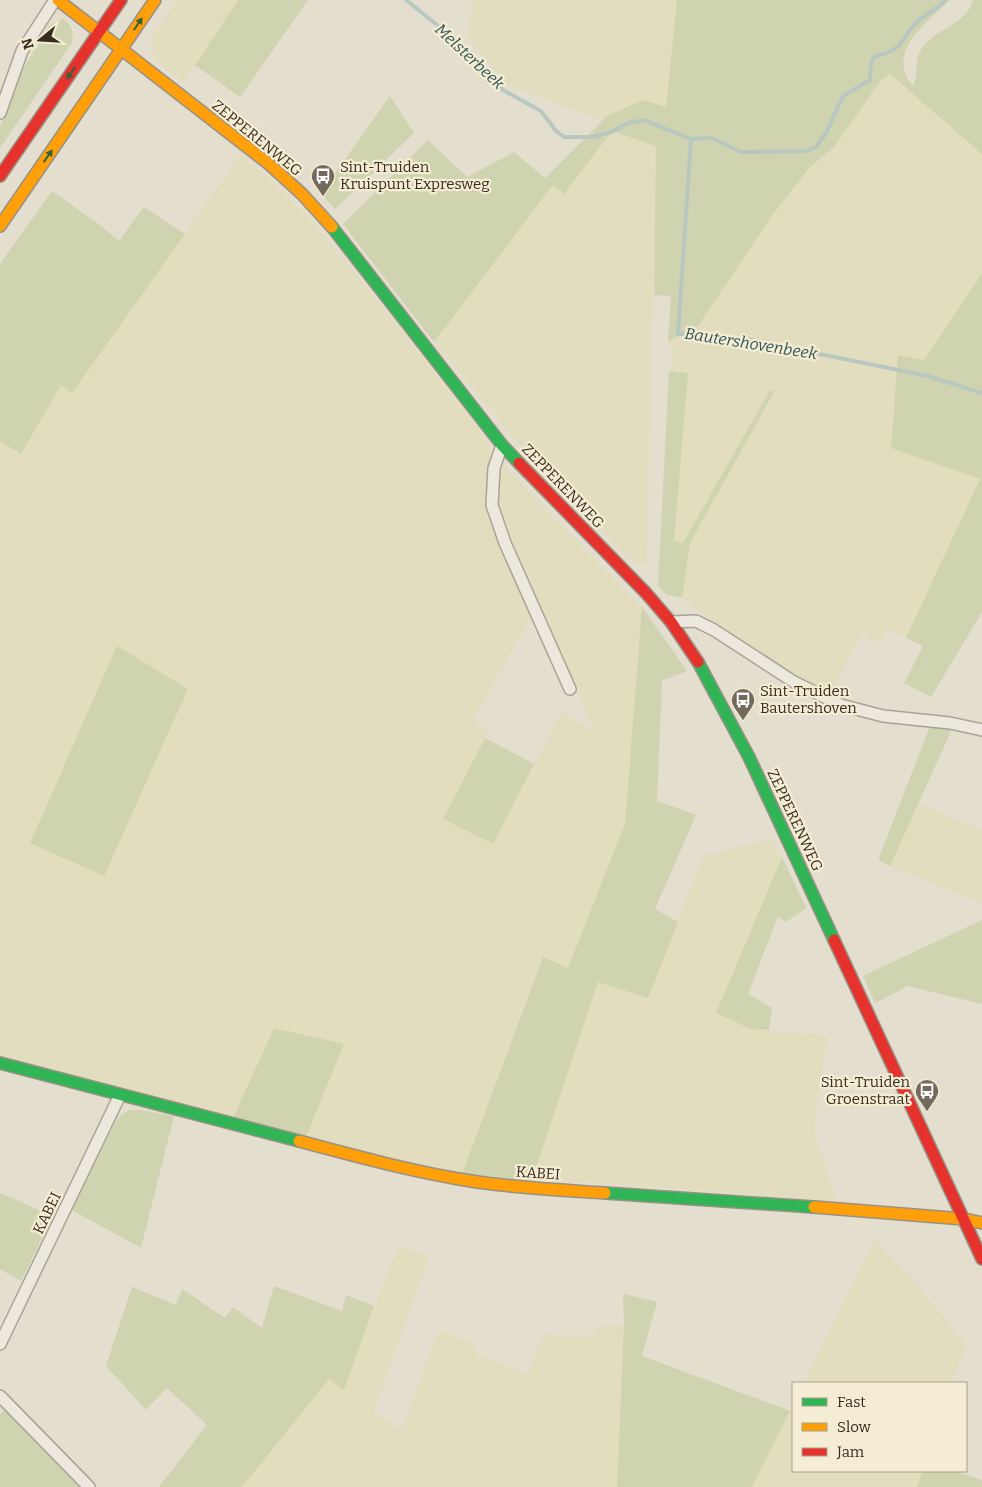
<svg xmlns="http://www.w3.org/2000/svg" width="982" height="1487" font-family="Bitter,serif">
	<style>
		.farmland { fill: #e2ddbe }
		.green { fill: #d0d3b0 }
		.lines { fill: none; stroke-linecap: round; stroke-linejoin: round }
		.stream { stroke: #b8c8c0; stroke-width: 4 }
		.street-casing { stroke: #a8a396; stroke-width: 14 }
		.fast-casing { stroke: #989286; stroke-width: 14 }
		.slow-casing { stroke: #989286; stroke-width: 14 }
		.jam-casing { stroke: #989286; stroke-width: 14 }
		.street { stroke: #ece8de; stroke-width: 11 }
		.fast { stroke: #30b455; stroke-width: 11 }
		.slow { stroke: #ff9f0a; stroke-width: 11 }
		.jam { stroke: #e5322d; stroke-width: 11 }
		.oneway { fill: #346235 }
		.labels { text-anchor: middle; stroke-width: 4.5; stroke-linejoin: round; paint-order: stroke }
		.street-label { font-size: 15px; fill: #372c1f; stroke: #f4edd3 }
		.poi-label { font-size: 15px; fill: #372c1f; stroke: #f4edd3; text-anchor: start }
		.water-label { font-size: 16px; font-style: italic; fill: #2e5556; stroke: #f4edd3 }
	</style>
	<rect width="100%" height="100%" fill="#e3decd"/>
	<!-- farmland -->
	<path class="farmland" d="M177 0H238L183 82 156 61 152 47 154 34Z
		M472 0H677L667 107 607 116 602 121 507 84 467 37Z
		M890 74 982 154V273L924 360 898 356 891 448 980 479 906 638 887 629 880 644 861 634 832 693 792 674 729 634 682 598 690 543 774 393 770 391 683 543 674 541 688 373 669 371 675 355 668 342 698 326 771 217 809 168 834 147 881 80Z
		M612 131 656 146 647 561 644 564 637 565 550 482 434 342 553 185 564 193Z
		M240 155 276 184 308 216 375 297 490 443 492 453 490 462 486 497 490 520 531 617 473 720 489 731 444 819 493 843 562 712 595 732 517 562 498 506V486L501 463 642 607 625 824 568 968 542 957 462 1174 306 1137 344 1044 274 1028 233 1118 0 1058V441L21 454 61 385 72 393Z
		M918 803 982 830V903L890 866Z
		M772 840 782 857 716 1012 751 1029 828 1035 814 1130 836 1201 609 1184 532 1180 598 982 648 998 703 856Z
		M874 1240 921 1289 966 1344 953 1383H803Z
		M399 1246 429 1256 374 1411 401 1431 439 1330 477 1345 475 1354 527 1374 544 1334 579 1336 592 1334 601 1326 624 1324 617 1487H242L329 1378 344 1390 374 1306Z
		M793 1404V1471H923L917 1487H752Z"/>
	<!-- green -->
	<path class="green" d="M238 0H308L240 97 195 65Z
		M677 0H949C927 24 884 52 913 86 919 74 914 59 922 48 936 28 966 25 973 0H982V154L890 74 881 80 834 147 809 168 771 217 698 326 668 342 671 296 654 295 656 146 612 131 564 194 553 185 434 342 343 224 428 140 467 177 514 152 545 178 607 116 643 100 666 107Z
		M63 18C72 27 75 32 71 44L0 148V126L8 108 17 79 49 26Z
		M390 96 414 133 335 209 321 193Z
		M52 191 96 222 119 241 144 207 185 234 72 393 61 385 21 454 0 441V264Z
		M982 273V612L931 697 904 683 923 646 906 638 980 479 891 448 898 355 924 360Z
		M669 371 688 373 674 541 683 543 770 390 774 392 690 543 682 598 667 595 658 586Z
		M642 607 687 671 662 681 657 801 696 815 655 909 678 922 648 998 598 982 532 1180 462 1174 543 957 568 968 625 824Z
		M117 646 188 689 104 876 30 843Z
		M930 726 952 729 890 866 878 860Z
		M485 738 534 764 493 844 443 819Z
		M782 857 806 908 786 922 778 916 748 994 772 1008 769 1030 751 1029 716 1013Z
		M982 920V1004L908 986 875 1003 863 976Z
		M274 1028 344 1044 306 1137 233 1118Z
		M130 1110H141L174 1116 141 1248 72 1210 111 1130C116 1121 120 1114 130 1110Z
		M0 1193 53 1216 21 1281 0 1269Z
		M274 1286 342 1311 346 1295 374 1306 344 1390 329 1379 242 1487H159L207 1425 167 1388 146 1410 106 1366 132 1287 176 1305 182 1289 225 1318 233 1307 262 1328Z
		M623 1294 657 1302 642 1356 790 1411 752 1487H617L624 1324Z
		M5 1409 81 1487H0V1415Z
		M923 1471H955L982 1480V1487H917Z"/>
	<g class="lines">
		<!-- stream -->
		<path class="stream" d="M406 0 451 36 503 90 541 111 556 131 564 137H592L611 132 628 123 644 120 691 139 712 138 741 152 806 151 816 147 826 133 843 96 870 80 871 64 874 57C904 49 897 44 915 24 924 15 937 9 946 0
			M691 139 678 334 746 339 928 376 982 393"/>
		<!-- street casing -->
		<g class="street-casing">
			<path id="street" d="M0 113 22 51 55 0
				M502 445 494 468 492 505 505 543 570 689
				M671 622 696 621 714 630 794 682 841 705 883 716 950 723 982 730
				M0 1344 120 1095
				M0 1396 89 1487"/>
		</g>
		<!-- fast casing -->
		<g class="fast-casing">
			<path id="fast" d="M332 227 502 445 519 463
				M698 662 749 757 834 940
				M0 1063 299 1141
				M605 1193 814 1207"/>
		</g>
		<!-- slow casing -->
		<g class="slow-casing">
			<path id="slow" d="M58 0 269 164 302 194 332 227
				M0 226 155 0
				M299 1141C356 1156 413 1172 471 1181 516 1188 560 1190 605 1193
				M814 1207 964 1219 982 1223"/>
		</g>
		<!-- jam casing -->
		<g class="jam-casing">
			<path id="jam" d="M0 176 121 0
				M519 463 646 593 671 622 698 662
				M834 940 982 1259"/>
		</g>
		<!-- street -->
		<use href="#street" class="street"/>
		<!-- fast -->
		<use href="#fast" class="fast"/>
		<!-- slow -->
		<use href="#slow" class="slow"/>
		<!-- jam -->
		<use href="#jam" class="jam"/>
	</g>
	<!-- one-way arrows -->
	<defs><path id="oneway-solid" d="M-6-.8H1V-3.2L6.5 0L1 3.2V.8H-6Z" transform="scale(1.25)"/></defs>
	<g class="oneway">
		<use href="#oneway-solid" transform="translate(138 24) rotate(-56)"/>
		<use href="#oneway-solid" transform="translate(71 73) rotate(125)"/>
		<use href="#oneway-solid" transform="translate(48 156) rotate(-55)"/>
	</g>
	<!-- icons -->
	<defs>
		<g id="bus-pin" transform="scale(1.25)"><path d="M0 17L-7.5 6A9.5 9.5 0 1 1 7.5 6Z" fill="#736a5c" stroke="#f4edd3"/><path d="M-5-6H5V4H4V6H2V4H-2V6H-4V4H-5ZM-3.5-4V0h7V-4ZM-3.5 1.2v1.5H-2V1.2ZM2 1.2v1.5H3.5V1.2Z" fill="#fff"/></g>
	</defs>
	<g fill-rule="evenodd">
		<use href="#bus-pin" x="323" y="176"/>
		<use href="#bus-pin" x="743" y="700"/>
		<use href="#bus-pin" x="927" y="1091"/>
	</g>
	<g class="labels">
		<!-- street labels -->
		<g class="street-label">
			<text transform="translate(257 138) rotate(39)" y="5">ZEPPERENWEG</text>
			<text transform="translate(563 486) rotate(46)" y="5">ZEPPERENWEG</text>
			<text transform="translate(795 820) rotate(65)" y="5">ZEPPERENWEG</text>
			<text transform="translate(538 1173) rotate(4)" y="5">KABEI</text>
			<text transform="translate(47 1213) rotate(-64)" y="5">KABEI</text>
		</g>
		<!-- poi labels -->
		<g class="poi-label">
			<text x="340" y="172">Sint-Truiden<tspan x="340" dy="17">Kruispunt Expresweg</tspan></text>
			<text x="760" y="696">Sint-Truiden<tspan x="760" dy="17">Bautershoven</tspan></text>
			<text x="910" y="1087" text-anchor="end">Sint-Truiden<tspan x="910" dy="17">Groenstraat</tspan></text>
		</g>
		<!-- water labels -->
		<g class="water-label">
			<text transform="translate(470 56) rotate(43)" y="6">Melsterbeek</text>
			<text transform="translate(751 343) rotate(9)" y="6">Bautershovenbeek</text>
		</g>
	</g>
	<!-- legend -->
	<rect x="792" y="1382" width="175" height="90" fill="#f4edd3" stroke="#a8a08b"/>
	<rect x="802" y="1398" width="25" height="8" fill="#30b455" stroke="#a8a08b"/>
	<text x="837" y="1407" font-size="15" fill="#372c1f">Fast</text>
	<rect x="802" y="1423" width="25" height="8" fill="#ff9f0a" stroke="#a8a08b"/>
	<text x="837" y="1432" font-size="15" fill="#372c1f">Slow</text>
	<rect x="802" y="1448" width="25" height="8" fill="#e5322d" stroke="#a8a08b"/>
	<text x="837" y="1457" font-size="15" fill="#372c1f">Jam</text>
	<!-- north arrow -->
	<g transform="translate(40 40) rotate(252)" stroke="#f4edd3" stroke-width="4" paint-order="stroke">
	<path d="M0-4L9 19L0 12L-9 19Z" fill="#372c1f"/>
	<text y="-8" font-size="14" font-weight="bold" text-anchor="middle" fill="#372c1f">N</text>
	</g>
</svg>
